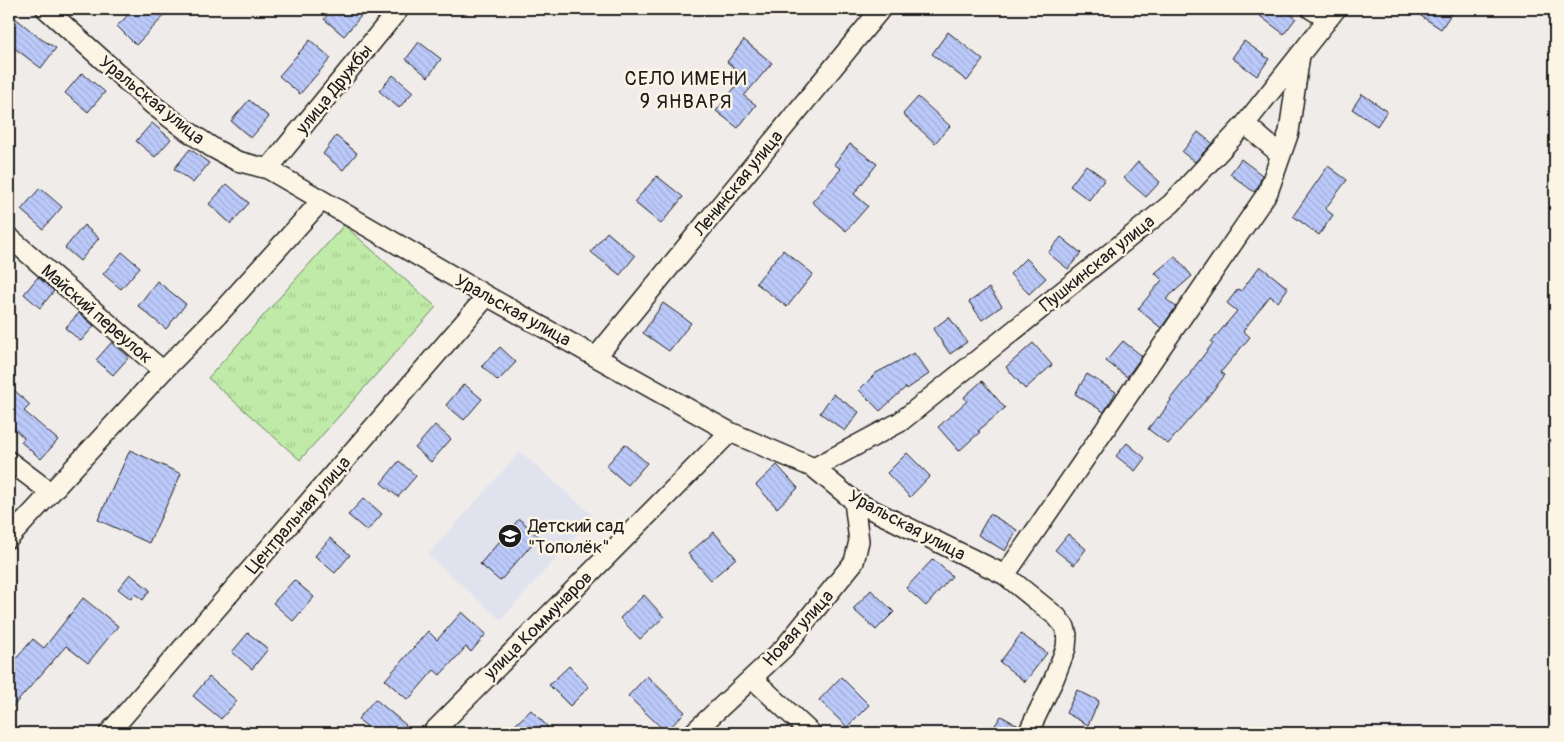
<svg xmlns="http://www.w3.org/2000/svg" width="1564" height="742" font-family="Pangolin,sans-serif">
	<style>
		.built { fill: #e0e2ee }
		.park { fill: url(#park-tufts); stroke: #6e8362 }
		.building { fill: url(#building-back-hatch); stroke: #1c1c1c }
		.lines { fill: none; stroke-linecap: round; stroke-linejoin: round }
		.minor-casing { stroke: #1c1c1c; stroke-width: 22 }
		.minor { stroke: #fcf5e5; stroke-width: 19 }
		.labels { text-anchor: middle; stroke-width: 5; stroke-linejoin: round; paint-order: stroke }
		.street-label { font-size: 18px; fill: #1c1c1c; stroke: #fcf5e5 }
		.poi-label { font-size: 18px; fill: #1c1c1c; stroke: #fcf5e5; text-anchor: start }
		.quarter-label { font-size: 20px; letter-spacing: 1px; fill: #1c1c1c; stroke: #fcf5e5 }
	</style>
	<defs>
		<pattern id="park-tufts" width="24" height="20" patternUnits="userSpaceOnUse" patternTransform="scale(1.25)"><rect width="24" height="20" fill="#bfeaa7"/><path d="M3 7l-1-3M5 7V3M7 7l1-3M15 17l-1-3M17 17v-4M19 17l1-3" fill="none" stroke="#a4c88f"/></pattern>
		<pattern id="building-back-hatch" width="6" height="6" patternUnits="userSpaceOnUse" patternTransform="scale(1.25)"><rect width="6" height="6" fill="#bccafb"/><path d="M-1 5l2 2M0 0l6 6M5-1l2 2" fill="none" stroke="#a1add7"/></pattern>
	</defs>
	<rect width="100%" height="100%" fill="#efece9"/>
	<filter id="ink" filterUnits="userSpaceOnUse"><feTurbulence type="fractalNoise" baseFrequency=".02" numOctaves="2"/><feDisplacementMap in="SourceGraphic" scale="10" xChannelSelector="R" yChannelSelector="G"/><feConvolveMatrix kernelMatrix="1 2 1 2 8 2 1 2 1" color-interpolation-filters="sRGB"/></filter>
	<g filter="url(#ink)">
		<!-- built -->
		<path class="built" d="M520 452 593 516 501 620 428 555Z"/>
		<!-- park -->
		<path class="park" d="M344 225 436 307 300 460 208 378Z"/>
		<!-- building -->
		<path class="building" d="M134 9H158L165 15 136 45 117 26Z
			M333 9H367L344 36 324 19Z
			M1266 9H1284L1296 18 1284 34 1260 16Z
			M1425 9H1444L1451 14 1441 29 1421 16Z
			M9 13 41 39 56 48 41 68 9 44Z
			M948 32 983 60 967 81 932 54Z
			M310 40 331 58 300 94 279 76Z
			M744 40 772 63 744 96 756 105 738 128 716 111 744 76 727 62Z
			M1244 41 1269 59 1257 76 1232 58Z
			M419 42 441 59 428 77 406 59Z
			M82 73 105 92 88 112 65 93Z
			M393 75 413 92 399 108 379 91Z
			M1362 94 1387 111 1377 126 1352 109Z
			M918 97 950 126 935 143 903 114Z
			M249 100 269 117 251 138 231 121Z
			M152 123 171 139 155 157 136 141Z
			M1198 132 1212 143 1195 162 1182 152Z
			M336 136 357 153 343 170 323 154Z
			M850 144 877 164 854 194 868 206 846 231 812 202 841 169 834 164Z
			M190 149 209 163 193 183 174 169Z
			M1241 159 1262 175 1258 187 1254 192 1230 174Z
			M1138 162 1160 182 1146 197 1124 178Z
			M1086 165 1105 179 1089 200 1070 186Z
			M1328 166 1347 180 1325 209 1333 215 1319 235 1293 216Z
			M657 176 683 197 661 224 634 202Z
			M227 184 249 203 231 224 209 204Z
			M40 188 62 207 43 229 21 210Z
			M84 225 99 238 80 261 65 248Z
			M607 232 635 256 620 275 591 252Z
			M1061 237 1081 253 1068 269 1048 253Z
			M783 250 813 274 787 307 756 283Z
			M122 252 140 267 121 289 103 274Z
			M1175 256 1192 276 1166 299 1176 307 1161 328 1138 309 1162 280 1155 273Z
			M1026 258 1046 278 1029 294 1010 274Z
			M1260 266 1288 288 1278 302 1270 296 1243 331 1250 337 1221 372 1225 375 1204 402 1168 444 1148 429 1157 417 1159 418 1171 400 1170 399 1191 373H1190L1213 343 1211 342 1237 311 1227 303 1238 289 1241 291Z
			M38 277 54 291 40 308 24 294Z
			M157 281 186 304 166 329 138 306Z
			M989 288 1002 306 982 320 969 302Z
			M663 303 691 323 669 351 643 333Z
			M79 313 94 326 81 341 65 328Z
			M949 317 967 342 950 354 933 329Z
			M1123 341 1142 356 1127 377 1106 361Z
			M112 342 129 357 113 375 96 360Z
			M1033 343 1052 365 1025 389 1006 367Z
			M500 347 516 362 498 381 482 366Z
			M914 353 929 374 907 389 906 387 880 411 859 390 876 373Z
			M1087 374 1116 392 1104 412 1075 394Z
			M982 381 1005 408 978 431 980 432 959 451 938 427 967 401 964 397Z
			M464 384 482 399 464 420 446 405Z
			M9 385 30 405 24 411 58 440 41 459 21 442 24 438 9 424Z
			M833 394 859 412 845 431 820 413Z
			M435 425 451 439 431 462 415 448Z
			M1127 443 1145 458 1135 471 1116 456Z
			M625 444 647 463 628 485 606 466Z
			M130 450 181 474 149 543 98 520Z
			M907 453 930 476 910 497 887 473Z
			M399 461 416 476 398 497 381 483Z
			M777 465 798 488 777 508 756 485Z
			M364 498 382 514 367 531 348 515Z
			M990 514 1017 530 1005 551 978 535Z
			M519 519 539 536 500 581 480 564Z
			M714 532 736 558 711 580 688 554Z
			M1068 534 1086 549 1074 565 1055 550Z
			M330 538 350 555 335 573 315 556Z
			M933 559 952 576 926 606 906 588Z
			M130 574 150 590 143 600 135 594 131 599 118 589Z
			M294 580 314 597 293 621 273 603Z
			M871 590 894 612 876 630 853 609Z
			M644 595 664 617 640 639 620 618Z
			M83 598 118 626 88 663 66 646 9 711V667L33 639 44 648Z
			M462 612 486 634 471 652 466 647 440 675 434 670 408 700 385 680 428 631 437 640Z
			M248 633 268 649 252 669 232 652Z
			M1021 634 1047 653 1025 682 1000 662Z
			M569 666 589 687 570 706 549 685Z
			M647 676 685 712 666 732 628 696Z
			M209 677 237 701 221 719 193 696Z
			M841 677 869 705 847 727 819 700Z
			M1077 690 1099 701 1088 725 1066 713Z
			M375 699 406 725 400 733H375L358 719Z
			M531 710 548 727 542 733H521L514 726Z
			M1001 716 1019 726 1017 733H990Z"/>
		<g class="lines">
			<!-- minor casing -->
			<g class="minor-casing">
				<path id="minor" d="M46 9 153 105 186 130 213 148 237 161 268 169 487 296 730 432 814 468 854 501 1005 575 1057 617 1065 627 1067 635 1066 648 1054 679 1028 733
					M1311 9 1328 19
					M1245 124 1281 155
					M268 169 399 9
					M9 237 163 371
					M596 357 881 9
					M9 461 50 492
					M814 468 900 422 1171 204 1245 124 1336 9
					M9 538 163 371 218 315 321 201
					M1005 575 1268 192 1289 132 1300 55
					M752 678 811 733
					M109 733 487 296
					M432 733 730 432
					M693 733 784 648 854 562 859 541 854 501"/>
			</g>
			<!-- minor -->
			<use href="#minor" class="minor"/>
		</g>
	</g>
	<!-- icons -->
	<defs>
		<g id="school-disc" transform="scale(1.25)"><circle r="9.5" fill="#1c1c1c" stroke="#fcf5e5"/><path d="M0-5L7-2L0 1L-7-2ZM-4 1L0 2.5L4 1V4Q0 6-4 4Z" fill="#fff"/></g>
	</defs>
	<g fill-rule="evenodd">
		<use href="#school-disc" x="510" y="536"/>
	</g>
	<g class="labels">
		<!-- street labels -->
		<g class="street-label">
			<text transform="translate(334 89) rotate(-51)" y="6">улица Дружбы</text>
			<text transform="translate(152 100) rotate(39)" y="6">Уральская улица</text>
			<text transform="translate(738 183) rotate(-51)" y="6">Ленинская улица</text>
			<text transform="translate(1097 263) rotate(-39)" y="6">Пушкинская улица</text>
			<text transform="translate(513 310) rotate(29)" y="6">Уральская улица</text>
			<text transform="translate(97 314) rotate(41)" y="6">Майский переулок</text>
			<text transform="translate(298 515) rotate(-49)" y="6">Центральная улица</text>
			<text transform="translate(907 525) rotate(28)" y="6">Уральская улица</text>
			<text transform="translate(538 625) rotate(-45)" y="6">улица Коммунаров</text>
			<text transform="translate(798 628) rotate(-48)" y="6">Новая улица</text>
		</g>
		<!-- poi labels -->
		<g class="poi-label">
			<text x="528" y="532">Детский сад<tspan x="528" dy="21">"Тополёк"</tspan></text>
		</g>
		<!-- quarter labels -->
		<g class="quarter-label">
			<text x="686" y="85">СЕЛО ИМЕНИ<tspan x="686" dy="23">9 ЯНВАРЯ</tspan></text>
		</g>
	</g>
	<!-- margin -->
	<rect width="1564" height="742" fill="none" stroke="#fcf5e5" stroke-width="30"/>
	<rect x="15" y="15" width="1534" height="712" fill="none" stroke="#1c1c1c" stroke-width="2" filter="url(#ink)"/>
</svg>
